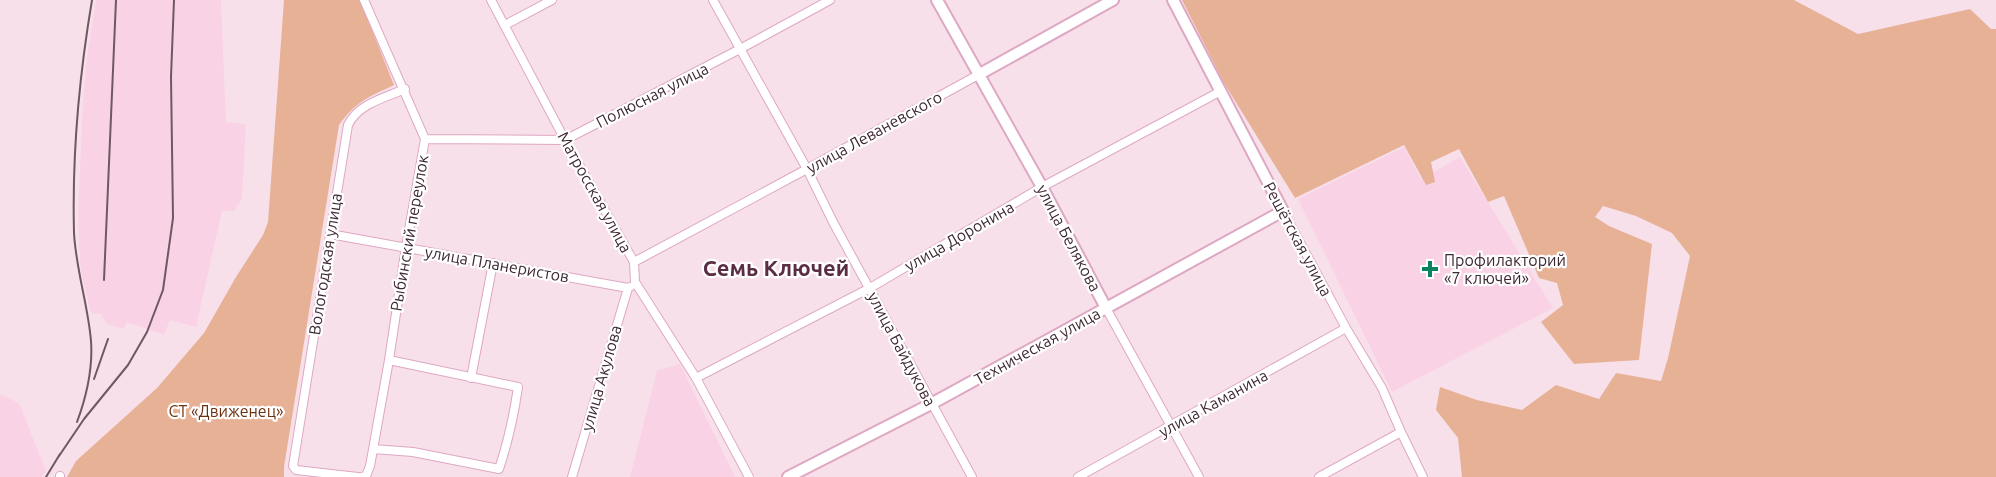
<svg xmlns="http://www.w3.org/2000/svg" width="1996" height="477" font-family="Ubuntu,sans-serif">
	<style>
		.built { fill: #fad2e5 }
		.green { fill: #e7b196 }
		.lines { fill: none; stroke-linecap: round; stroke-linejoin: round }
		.street-casing { stroke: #dea7c3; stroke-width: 10 }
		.secondary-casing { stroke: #dea7c3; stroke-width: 14 }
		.street { stroke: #fff; stroke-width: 8 }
		.secondary { stroke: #fff; stroke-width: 10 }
		.rail { stroke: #6e5863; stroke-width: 2 }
		.poi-dot { fill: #0a8363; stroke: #fff; stroke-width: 2 }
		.labels { text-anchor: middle; stroke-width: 4.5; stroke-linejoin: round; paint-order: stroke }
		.street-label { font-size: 16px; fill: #3e2833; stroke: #fff }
		.poi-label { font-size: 16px; fill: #3e2833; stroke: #fff; text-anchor: start }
		.park-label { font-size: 16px; fill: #6b3312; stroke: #fff }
		.district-label { font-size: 22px; font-weight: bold; fill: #5a2d45; stroke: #fff }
	</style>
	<rect width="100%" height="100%" fill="#f8e0eb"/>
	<!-- built -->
	<path class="built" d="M96 0H221L226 122 246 124 242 199 234 211H222L196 327 170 320 164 335 127 322 124 329 107 324 100 314 91 313 81 271 79 246 78 214 83 102 87 58Z
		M1404 147 1421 179 1460 157 1553 308 1392 392 1298 199Z
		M680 364 735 477H630L657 371Z
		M0 394 19 403 46 471 42 477H0Z"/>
	<!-- green -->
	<path class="green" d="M284 0H360L394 85C369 97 356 101 339 125L284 467V477H67L76 461 157 388 204 333 236 277 263 235 268 222Z
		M1182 0H1794L1858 34 1970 9 1991 29H1996V477H1462L1458 438 1436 410 1440 387 1477 400 1522 410 1556 385 1599 399 1616 373 1661 381 1668 358 1690 256 1672 233 1636 216 1603 206 1595 217 1609 226 1652 244 1639 360 1574 364 1541 322 1563 305 1557 283 1539 278 1504 196 1488 202 1459 149 1431 162 1435 182 1426 185 1404 145 1295 198 1224 83Z"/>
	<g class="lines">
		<!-- street casing -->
		<g class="street-casing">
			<path id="street" d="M491 0 565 140 634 262 635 282 696 378 749 477
				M713 0 807 169 833 222 972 477
				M505 25 552 0
				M425 139 565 140 740 49 830 0
				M1283 211 1346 328 1382 388 1401 432 1423 477
				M330 234 628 288
				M634 262 807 169 978 75
				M1106 308 1199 477
				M471 378 493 263
				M696 378 870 288 1042 187 1221 91
				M373 449 413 452 499 469C508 442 514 415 518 387L389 360
				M60 477V476
				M358 477 296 470 293 466 348 125C358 104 384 98 405 89
				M362 477 366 476 370 466 389 360 406 247 425 139 364 0
				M572 477 628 288 630 287
				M1078 477 1346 328
				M1319 477 1401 432"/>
		</g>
		<!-- secondary casing -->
		<g class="secondary-casing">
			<path id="secondary" d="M937 0 1042 187 1106 308
				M978 75 1113 0
				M788 477 931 404 1283 211 1173 0"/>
		</g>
		<!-- street -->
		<use href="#street" class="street"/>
		<!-- secondary -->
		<use href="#secondary" class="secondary"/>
		<!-- rail -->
		<path class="rail" d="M104 280 116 0
			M94 379 108 339
			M77 422C87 395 93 369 91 341 88 305 76 270 74 233 72 155 79 77 92 0
			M57 459 84 419 128 365 147 332 163 290 173 218 171 77 174 0
			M46 477 60 454"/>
	</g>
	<!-- markers -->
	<path class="poi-dot" d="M1427 260h6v6h6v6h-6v6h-6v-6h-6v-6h6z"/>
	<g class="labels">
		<!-- street labels -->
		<g class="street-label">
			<text transform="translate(652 95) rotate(-27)" y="6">Полюсная улица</text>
			<text transform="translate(874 132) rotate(-29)" y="6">улица Леваневского</text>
			<text transform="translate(595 192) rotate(61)" y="6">Матросская улица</text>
			<text transform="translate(409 233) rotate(-80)" y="6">Рыбинский переулок</text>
			<text transform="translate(959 236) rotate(-30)" y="6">улица Доронина</text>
			<text transform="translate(1069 238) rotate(62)" y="6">улица Белякова</text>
			<text transform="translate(1298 239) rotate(62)" y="6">Решётская улица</text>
			<text transform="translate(325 264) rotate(-81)" y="6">Вологодская улица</text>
			<text transform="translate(497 264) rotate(10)" y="6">улица Планеристов</text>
			<text transform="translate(1037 346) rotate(-29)" y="6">Техническая улица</text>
			<text transform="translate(902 349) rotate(62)" y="6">улица Байдукова</text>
			<text transform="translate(601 378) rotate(-74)" y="6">улица Акулова</text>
			<text transform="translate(1213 403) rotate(-29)" y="6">улица Каманина</text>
		</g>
		<!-- poi labels -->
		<g class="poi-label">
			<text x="1444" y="266">Профилакторий<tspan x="1444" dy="18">«7 ключей»</tspan></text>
		</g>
		<!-- park labels -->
		<g class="park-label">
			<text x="226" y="417">СТ «Движенец»</text>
		</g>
		<!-- district labels -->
		<g class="district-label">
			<text x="776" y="276">Семь Ключей</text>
		</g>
	</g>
</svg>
